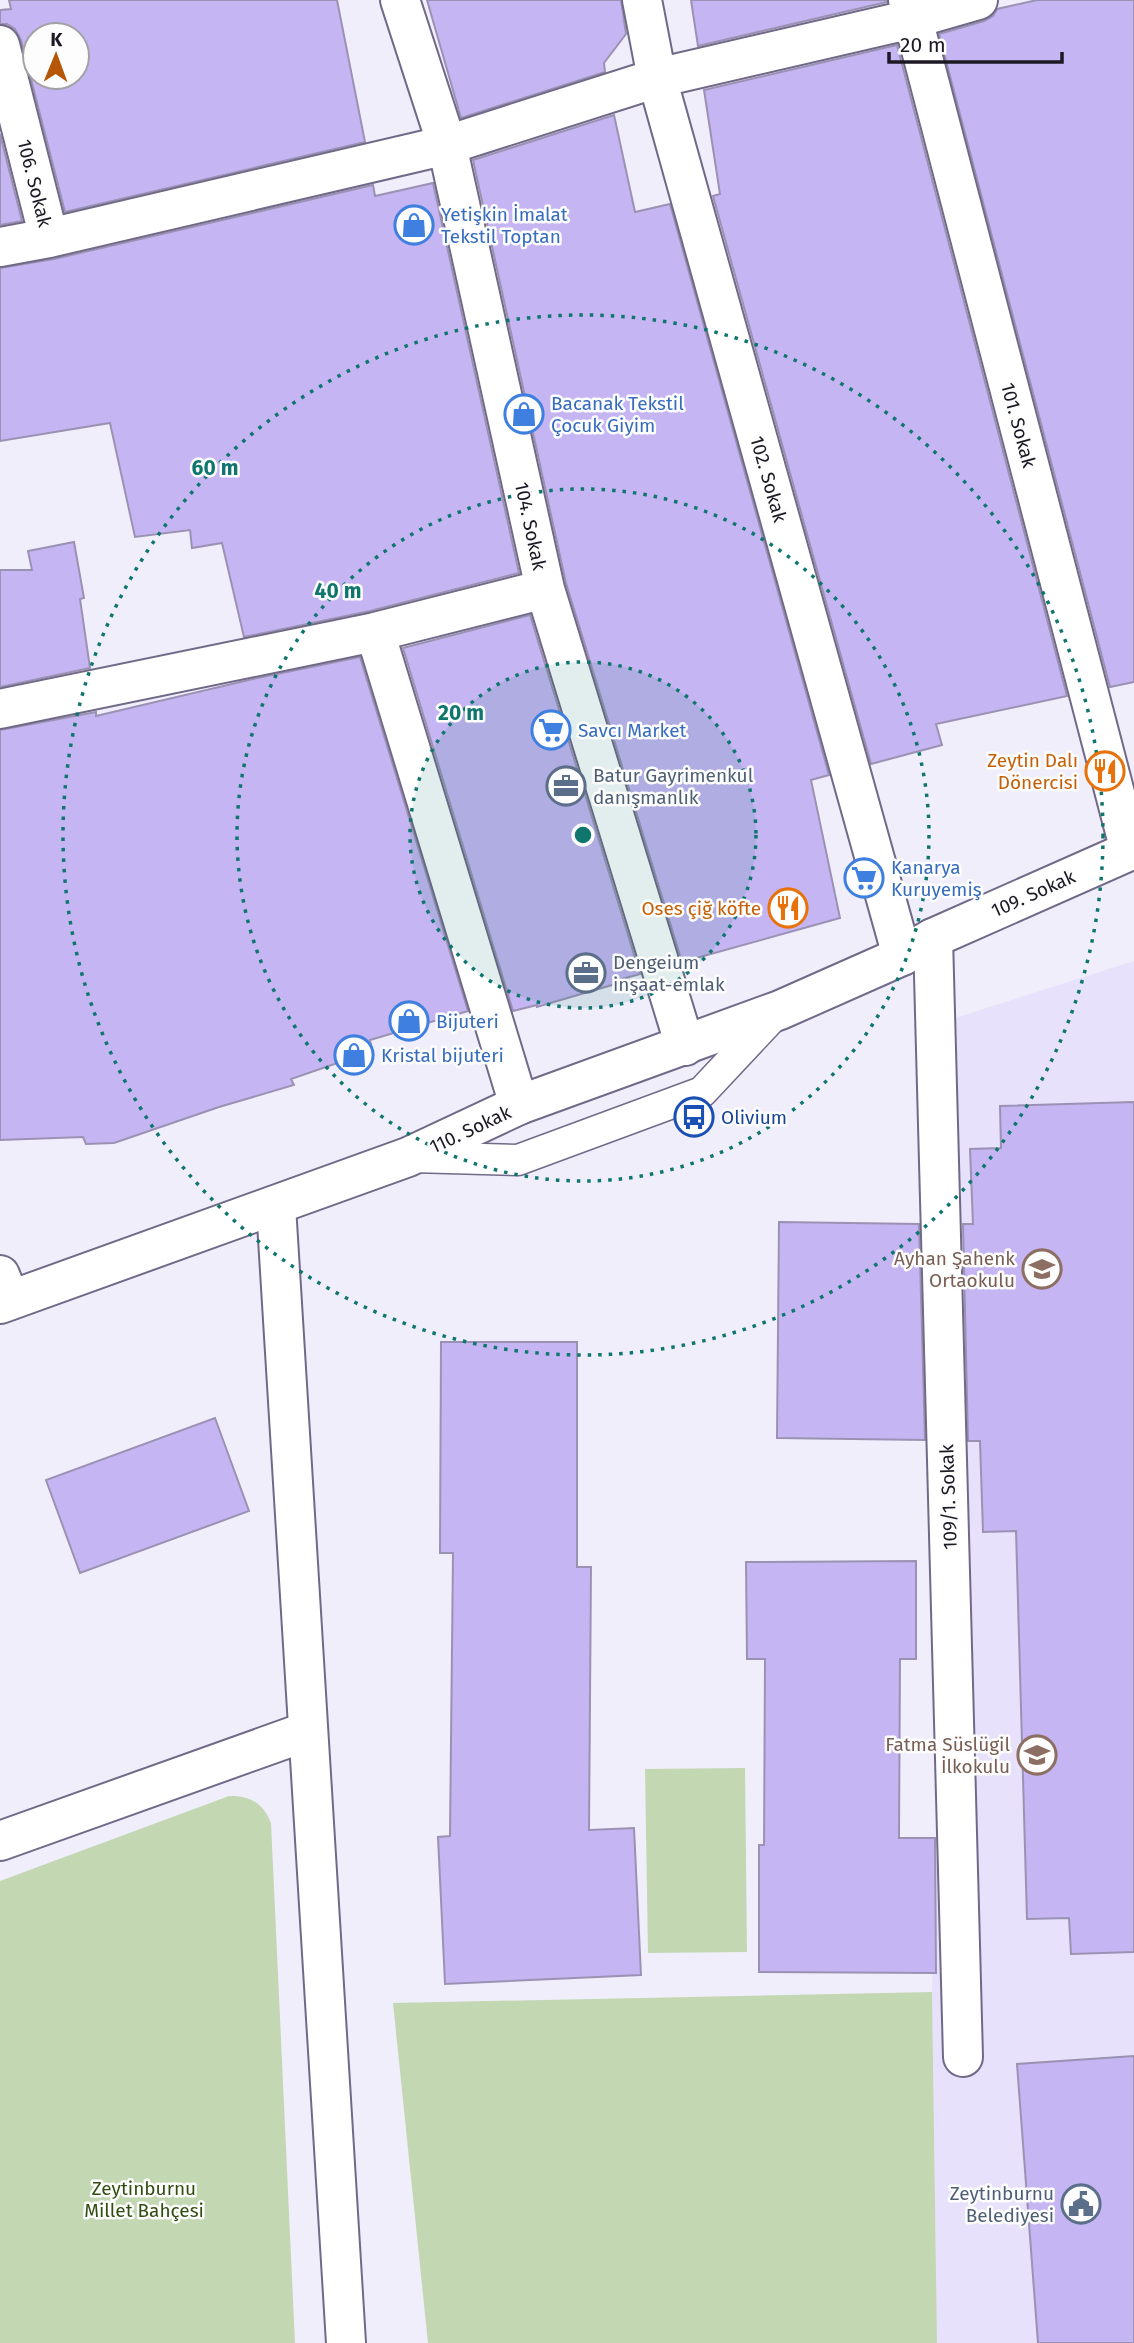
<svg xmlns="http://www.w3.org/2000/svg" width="1134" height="2343" font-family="'Fira Sans',sans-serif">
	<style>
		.built { fill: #e7e1fb }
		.green { fill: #c2d7b2 }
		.building { fill: #c6b5f3; stroke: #9b92b3; stroke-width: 2; fill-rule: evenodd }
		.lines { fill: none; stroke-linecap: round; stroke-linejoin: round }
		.service-casing { stroke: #716988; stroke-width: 33 }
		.minor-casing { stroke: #716988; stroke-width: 42 }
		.tertiary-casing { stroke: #716988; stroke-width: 42 }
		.service { stroke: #fff; stroke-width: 30 }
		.minor { stroke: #fff; stroke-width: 38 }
		.tertiary { stroke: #fff; stroke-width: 38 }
		.ring { fill: none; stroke: #0f766e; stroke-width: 3.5; stroke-dasharray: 3.5 7 }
		.labels { text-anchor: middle; stroke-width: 5; stroke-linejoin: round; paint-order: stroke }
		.street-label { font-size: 19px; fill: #1c1824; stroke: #fdfdfd }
		.shop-label { font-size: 19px; fill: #366cbe; stroke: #fdfdfd; text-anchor: start }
		.food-label { font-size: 19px; fill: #c56008; stroke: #fdfdfd; text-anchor: end }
		.service-label { font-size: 19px; fill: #4e5e75; stroke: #fdfdfd; text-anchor: start }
		.transit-label { font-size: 19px; fill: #164399; stroke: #fdfdfd; text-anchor: start }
		.education-label { font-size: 19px; fill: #785e54; stroke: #fdfdfd; text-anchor: end }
		.park-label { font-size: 19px; fill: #314e10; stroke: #fdfdfd }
		.centre { fill: #0f766e; stroke: #fdfdfd; stroke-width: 3.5 }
		.ring-label { font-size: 21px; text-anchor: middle; font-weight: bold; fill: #0f766e; stroke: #fdfdfd; stroke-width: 5; stroke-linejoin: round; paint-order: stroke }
	</style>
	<rect width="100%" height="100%" fill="#f1eefc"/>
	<!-- built -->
	<path class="built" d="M1134 961V2343H937L932 1992 946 1527 955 1018Z"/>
	<!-- green -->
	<path class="green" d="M745 1768 747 1952 648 1953 645 1769Z
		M229 1796C251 1796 263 1803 271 1823L295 2343H0V1881Z
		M932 1992 937 2343H428L393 2003Z"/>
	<!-- building -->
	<path class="building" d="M9 0H337L365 142 65 212 21 40 15 29 7 24H0V10L11 9ZM35 35H77V77H35Z
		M427 0H621L626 34 604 63 605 72 461 118Z
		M691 0H887V2L698 46Z
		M1037 0H1134V682L1110 687 939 34 984 21 993 16 997 9Z
		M897 45 1067 696 936 724 942 745 871 764 713 196 720 194 704 90Z
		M614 115 635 212 670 204 829 775 811 780 840 918 682 962 566 583 473 160Z
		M0 134 22 221 0 225Z
		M433 183 519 573 370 611 244 637 222 543 192 548 190 530 135 537 110 423 0 441V268L54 259 373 185 375 196Z
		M74 542 84 598 80 599 90 668 0 687V570H32L28 551Z
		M530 615 640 974 618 980 619 983 537 1007V1005L513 1011 403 648Z
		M360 657 468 1011 370 1040 372 1051 291 1079 294 1085 219 1107 114 1143 86 1144 83 1137 0 1140V730L96 712V716L253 679Z
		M1134 1102V1952L1071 1954 1069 1918 1027 1919 1016 1531 983 1532 980 1441H968L963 1224H973L970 1149 1001 1148 1000 1106Z
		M779 1222 919 1224 925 1440 777 1438Z
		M441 1342H577V1567H591L589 1830 634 1828 641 1975 445 1984 438 1837 450 1836 453 1553H440Z
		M215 1418 249 1511 80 1573 46 1480Z
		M916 1561V1659H900L899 1838H935L936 1973 759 1972V1845H764L765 1659H747L746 1562Z
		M1134 2056V2343H1038L1017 2064Z"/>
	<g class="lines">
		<!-- service casing -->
		<g class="service-casing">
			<path id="service" d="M412 1157 518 1160 702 1092 777 1012"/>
		</g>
		<!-- minor casing -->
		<g class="minor-casing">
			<path id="minor" d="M400 0 447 145 545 589 685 1046
				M642 0 657 78 902 956
				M908 0 1130 851
				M0 45 49 238
				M0 247 49 238 447 145 657 78 912 19 978 0
				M375 632 519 1105
				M0 709 375 632 545 589
				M933 938 963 2057
				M276 1206 346 2343
				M0 1275 10 1300
				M0 1841 308 1731"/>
		</g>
		<!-- tertiary casing -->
		<g class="tertiary-casing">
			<path id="tertiary" d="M0 1304 408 1157 519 1105 780 1010 902 956 933 938 1134 849"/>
		</g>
		<!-- service -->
		<use href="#service" class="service"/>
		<!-- minor -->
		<use href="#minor" class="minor"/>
		<!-- tertiary -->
		<use href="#tertiary" class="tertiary"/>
	</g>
	<!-- distance rings -->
	<circle cx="583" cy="835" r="173" fill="#0f766e" fill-opacity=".12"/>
	<g class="ring">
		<circle cx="583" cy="835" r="173"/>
		<circle cx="583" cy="835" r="346"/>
		<circle cx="583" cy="835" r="520"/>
	</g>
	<!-- icons -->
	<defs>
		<g id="shop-ring" transform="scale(2.0125)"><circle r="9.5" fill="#fdfdfd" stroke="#3f7fe0" stroke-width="1.5"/><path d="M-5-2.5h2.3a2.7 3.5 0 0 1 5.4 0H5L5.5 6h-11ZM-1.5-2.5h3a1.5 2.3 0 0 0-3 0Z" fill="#3f7fe0"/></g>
		<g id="supermarket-ring" transform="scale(2.0125)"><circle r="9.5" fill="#fdfdfd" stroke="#3f7fe0" stroke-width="1.5"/><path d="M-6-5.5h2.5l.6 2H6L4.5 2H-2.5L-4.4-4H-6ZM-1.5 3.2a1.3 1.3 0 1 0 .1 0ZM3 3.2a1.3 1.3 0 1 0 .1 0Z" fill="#3f7fe0"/></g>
		<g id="restaurant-ring" transform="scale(2.0125)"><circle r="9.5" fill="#fdfdfd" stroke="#e8710a" stroke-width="1.5"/><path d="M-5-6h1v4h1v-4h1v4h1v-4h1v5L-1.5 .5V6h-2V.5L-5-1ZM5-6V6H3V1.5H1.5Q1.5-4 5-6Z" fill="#e8710a"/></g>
		<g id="office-ring" transform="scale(2.0125)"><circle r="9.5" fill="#fdfdfd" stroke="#5c6f8a" stroke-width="1.5"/><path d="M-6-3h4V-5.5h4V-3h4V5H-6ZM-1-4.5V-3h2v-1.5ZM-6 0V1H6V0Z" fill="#5c6f8a"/></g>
		<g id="bus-ring" transform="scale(2.0125)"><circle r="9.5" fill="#fdfdfd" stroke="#1a4fb4" stroke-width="1.5"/><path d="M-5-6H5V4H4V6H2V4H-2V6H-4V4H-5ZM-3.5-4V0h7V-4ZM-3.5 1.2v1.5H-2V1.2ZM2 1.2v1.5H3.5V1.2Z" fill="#1a4fb4"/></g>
		<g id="school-ring" transform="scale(2.0125)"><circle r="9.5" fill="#fdfdfd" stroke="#8d6e63" stroke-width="1.5"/><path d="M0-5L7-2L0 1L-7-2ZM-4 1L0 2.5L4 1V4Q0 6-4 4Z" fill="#8d6e63"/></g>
		<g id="civic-ring" transform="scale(2.0125)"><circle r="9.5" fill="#fdfdfd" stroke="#5c6f8a" stroke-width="1.5"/><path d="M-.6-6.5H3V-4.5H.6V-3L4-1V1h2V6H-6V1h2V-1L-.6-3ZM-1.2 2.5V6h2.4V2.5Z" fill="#5c6f8a"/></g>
	</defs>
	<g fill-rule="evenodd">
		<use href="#shop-ring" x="414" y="225"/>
		<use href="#shop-ring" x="524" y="414"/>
		<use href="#supermarket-ring" x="551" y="730"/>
		<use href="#restaurant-ring" x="1105" y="771"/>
		<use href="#office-ring" x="566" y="786"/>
		<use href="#supermarket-ring" x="864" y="878"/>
		<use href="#restaurant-ring" x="788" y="908"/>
		<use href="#office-ring" x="586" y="973"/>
		<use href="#shop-ring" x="409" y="1021"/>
		<use href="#shop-ring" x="354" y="1055"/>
		<use href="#bus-ring" x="694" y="1117"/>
		<use href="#school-ring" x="1042" y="1269"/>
		<use href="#school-ring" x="1037" y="1755"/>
		<use href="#civic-ring" x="1081" y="2204"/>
	</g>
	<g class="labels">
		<!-- street labels -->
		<g class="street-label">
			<text transform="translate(35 183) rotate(76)" y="7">106. Sokak</text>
			<text transform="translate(1019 425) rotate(75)" y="7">101. Sokak</text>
			<text transform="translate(769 479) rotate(74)" y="7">102. Sokak</text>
			<text transform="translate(531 526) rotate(78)" y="7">104. Sokak</text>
			<text transform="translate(1033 893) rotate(-24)" y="7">109. Sokak</text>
			<text transform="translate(470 1129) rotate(-25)" y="7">110. Sokak</text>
			<text transform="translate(948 1497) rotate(-92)" y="7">109/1. Sokak</text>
		</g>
		<!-- shop labels -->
		<g class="shop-label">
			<text x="441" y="221">Yetişkin İmalat<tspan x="441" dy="22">Tekstil Toptan</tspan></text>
			<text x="551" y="410">Bacanak Tekstil<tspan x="551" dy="22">Çocuk Giyim</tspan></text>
			<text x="578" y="737">Savcı Market</text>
			<text x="891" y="874">Kanarya<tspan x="891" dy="22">Kuruyemiş</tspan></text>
			<text x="436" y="1028">Bijuteri</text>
			<text x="381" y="1062">Kristal bijuteri</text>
		</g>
		<!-- food labels -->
		<g class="food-label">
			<text x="1078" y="767">Zeytin Dalı<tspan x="1078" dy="22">Dönercisi</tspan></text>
			<text x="761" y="915">Oses çiğ köfte</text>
		</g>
		<!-- service labels -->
		<g class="service-label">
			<text x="593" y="782">Batur Gayrimenkul<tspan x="593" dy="22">danışmanlık</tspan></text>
			<text x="613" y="969">Dengeium<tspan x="613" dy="22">inşaat-emlak</tspan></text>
			<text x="1054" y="2200" text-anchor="end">Zeytinburnu<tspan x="1054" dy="22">Belediyesi</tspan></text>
		</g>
		<!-- transit labels -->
		<g class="transit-label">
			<text x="721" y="1124">Olivium</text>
		</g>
		<!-- education labels -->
		<g class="education-label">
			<text x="1015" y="1265">Ayhan Şahenk<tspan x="1015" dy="22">Ortaokulu</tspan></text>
			<text x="1010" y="1751">Fatma Süslügil<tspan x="1010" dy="22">İlkokulu</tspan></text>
		</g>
		<!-- park labels -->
		<g class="park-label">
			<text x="144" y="2195">Zeytinburnu<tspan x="144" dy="22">Millet Bahçesi</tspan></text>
		</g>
	</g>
	<circle cx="583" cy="835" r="10" class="centre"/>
	<g class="ring-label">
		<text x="215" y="475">60 m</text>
		<text x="338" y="598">40 m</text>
		<text x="461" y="720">20 m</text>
	</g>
	<!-- north arrow -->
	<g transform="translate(56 56) rotate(1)"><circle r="33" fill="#fdfdfd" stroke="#a3a1a6" stroke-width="2"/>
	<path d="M0-5L12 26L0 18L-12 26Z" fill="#b55707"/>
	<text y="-10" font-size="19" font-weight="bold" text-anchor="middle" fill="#1c1824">K</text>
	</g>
	<!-- scale -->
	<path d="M889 52v10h173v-10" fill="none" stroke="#1c1824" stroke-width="3.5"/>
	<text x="900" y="52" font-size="21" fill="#1c1824" stroke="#fdfdfd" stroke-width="5" paint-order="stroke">20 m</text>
</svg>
